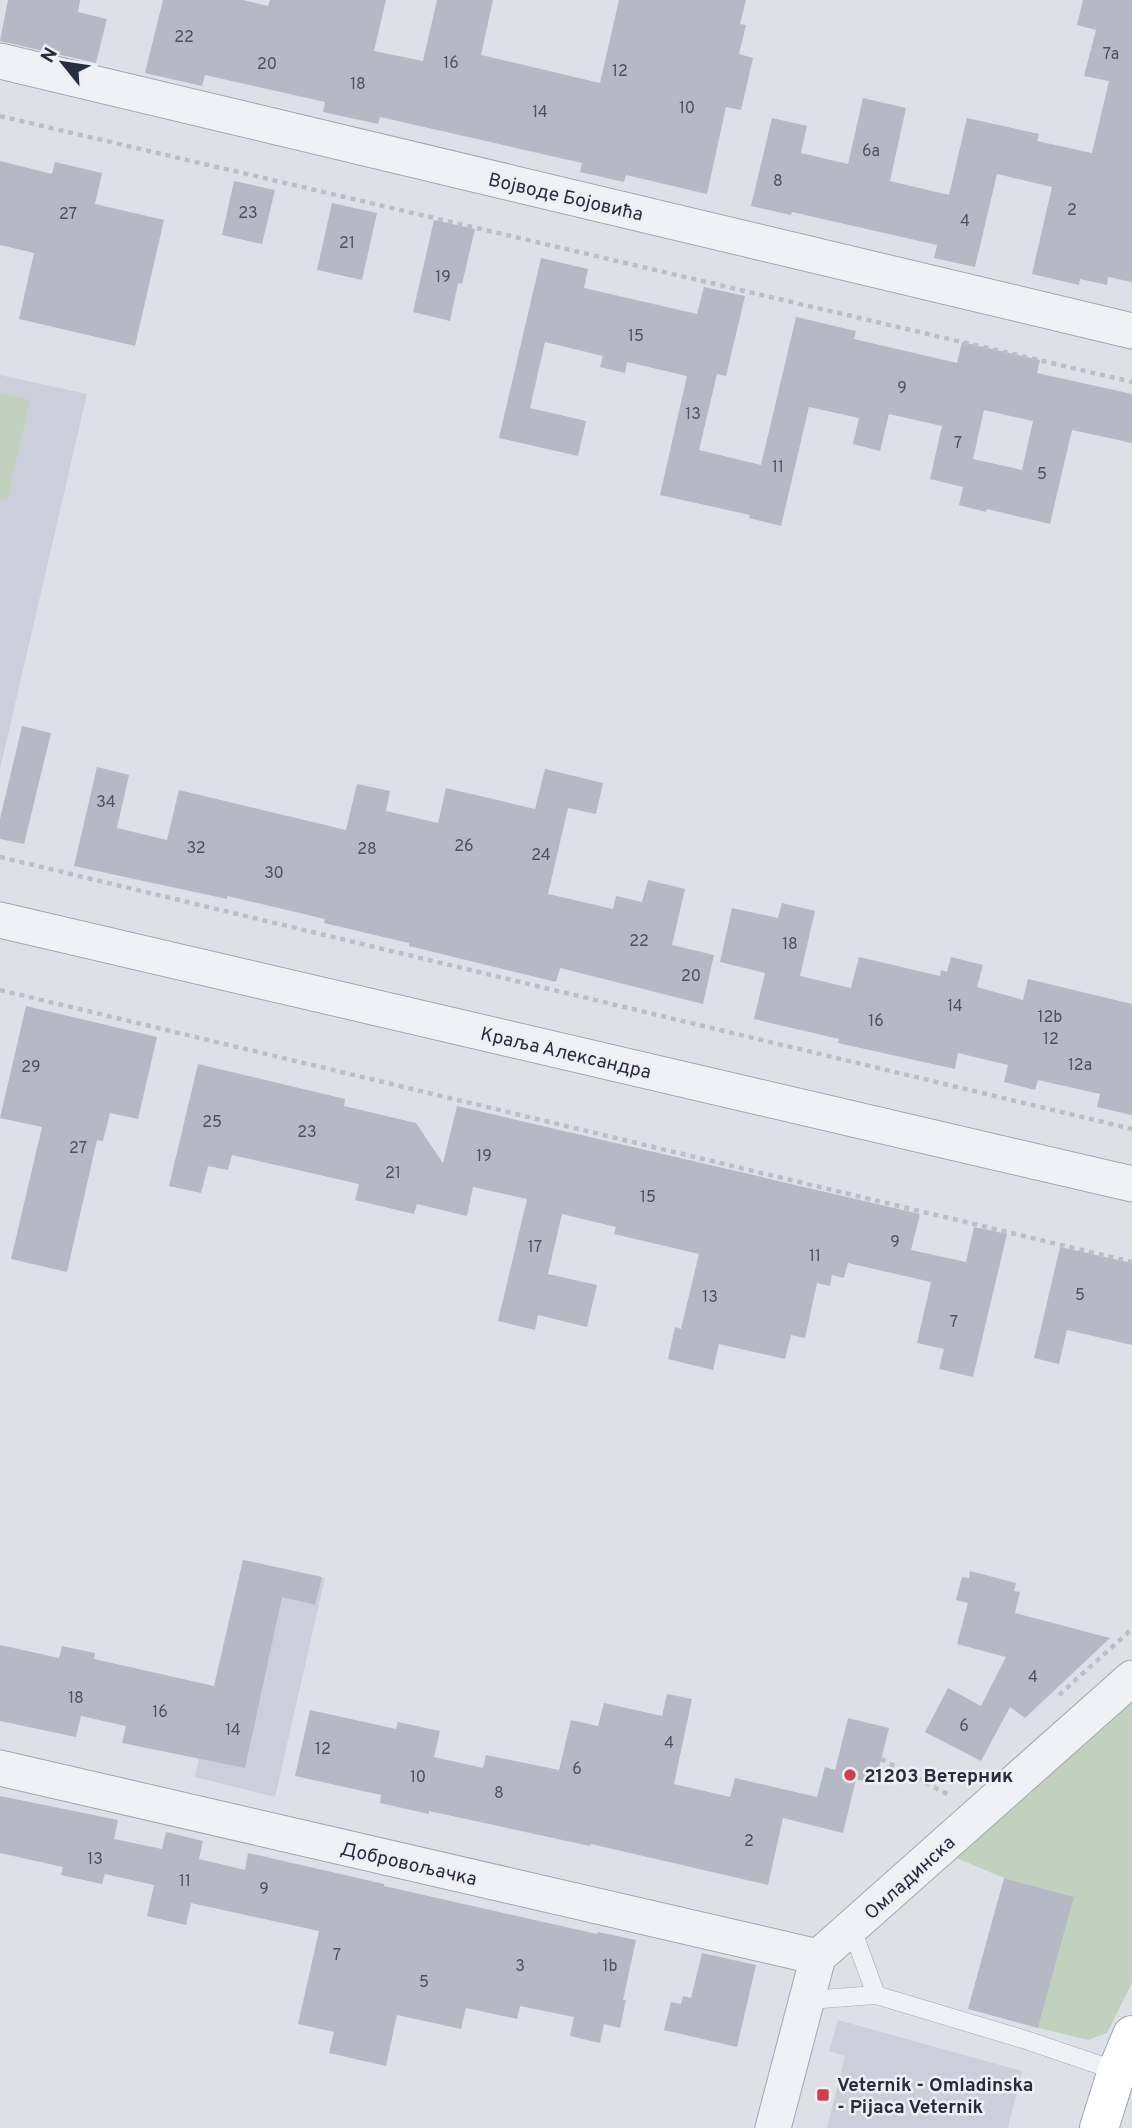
<svg xmlns="http://www.w3.org/2000/svg" width="1132" height="2128" font-family="Overpass,sans-serif">
	<style>
		.built { fill: #cbcfd9 }
		.green { fill: #c2d1be }
		.building { fill: #b4b9c4; fill-rule: evenodd }
		.lines { fill: none; stroke-linecap: round; stroke-linejoin: round }
		.service-casing { stroke: #a2a7b1; stroke-width: 19 }
		.minor-casing { stroke: #a2a7b1; stroke-width: 37 }
		.primary-casing { stroke: #9ca4b3; stroke-width: 40 }
		.path { stroke: #bbbec5; stroke-width: 4.5; stroke-dasharray: 5 5; stroke-linecap: butt }
		.service { stroke: #f0f1f5; stroke-width: 18 }
		.minor { stroke: #f0f1f5; stroke-width: 35 }
		.primary { stroke: #fff; stroke-width: 38 }
		.poi-dot { fill: #cf3f4d; stroke: #eceff5; stroke-width: 2.5 }
		.labels { text-anchor: middle; stroke-width: 5; stroke-linejoin: round; paint-order: stroke }
		.number-label { font-size: 16px; fill: #4a5160 }
		.street-label { font-size: 19px; fill: #262e3e; stroke: #eceff5 }
		.poi-label { font-size: 19px; font-weight: bold; fill: #262e3e; stroke: #eceff5; text-anchor: start }
	</style>
	<rect width="100%" height="100%" fill="#dde0e7"/>
	<!-- built -->
	<path class="built" d="M0 375 87 394 0 769Z
		M243 1560 325 1578 275 1797 195 1777Z
		M838 2020 1022 2071 1008 2128H827L845 2056 829 2051Z"/>
	<!-- green -->
	<path class="green" d="M0 393 30 400 7 500 0 498Z
		M1132 1695V1983L1107 2033 1088 2040 1038 2028 1074 1897 1004 1878 947 1854Z"/>
	<!-- building -->
	<path class="building" d="M8 0H80L78 12 107 19 96 63 0 41Z
		M163 0H243L268 6 270 0H386L374 51 423 61 437 0H493L481 55 600 83 619 0H746L740 24 746 25 739 54 753 58 741 110 726 107 707 194 626 175 624 182 580 172 582 163 380 117 378 124 323 112 325 102 205 75 202 86 145 73Z
		M1083 0H1132V282L1108 277 1107 285 1080 279 1079 285 1032 274 1052 187 997 174 975 267 934 258 937 245 792 212 791 215 751 206 772 118 807 126 801 153 848 164 863 98 906 108 890 181 949 195 967 118 1039 134 1037 141 1092 153 1109 81 1084 76 1096 30 1077 25Z
		M0 161 52 174 55 162 102 173 95 204 164 220 135 346 19 319 34 253 0 245Z
		M234 181 275 190 262 244 222 235Z
		M332 203 377 213 362 280 317 270Z
		M434 220 475 229 462 284 458 283 450 321 413 312Z
		M541 258 588 269 584 288 697 314 704 287 745 296 726 376 717 374 699 450 761 465 796 317 856 331 854 339 957 363 962 342 1040 360 1037 373 1132 394V443L1072 430 1050 524 987 509 986 512 959 505 963 487 930 479 942 426 889 414 880 451 853 444 859 418 809 407 781 526 749 518 750 515 660 495 687 376 627 362 625 373 600 367 603 356 545 342 530 408 586 421 578 456 499 438ZM984 410 1033 421 1022 470 973 459Z
		M22 726 51 733 24 844 0 839V819Z
		M97 767 129 775 117 828 167 840 179 790 346 830 357 784 390 791 386 811 438 823 446 788 535 809 545 769 603 783 596 814 568 808 548 894 613 909 616 896 642 902 648 880 685 889 672 945 714 955 703 1004 560 968 556 982 409 946V943L324 923 325 919 227 896V899L74 866Z
		M782 903 815 911 800 976 851 988 859 957 940 976 941 970 947 972 951 957 983 965 977 987 1023 1000 1028 979 1132 1004V1115L1097 1107 1100 1094 1038 1080 1035 1090 1004 1082 1008 1065 958 1053 955 1069 838 1043 839 1039 754 1019 765 973 720 962 732 908 778 918Z
		M26 1006 157 1037 138 1119 110 1113 103 1141 97 1140 67 1272 11 1259 42 1127 0 1118Z
		M198 1064 345 1099 344 1106 416 1123 443 1163 457 1106 920 1214 911 1250 966 1262 974 1227 1007 1234 973 1377 939 1369 944 1349 917 1343 931 1282 848 1263 844 1278 832 1275 830 1286 817 1283 805 1338 791 1335 785 1359 719 1344 713 1370 668 1359 675 1327 681 1329 699 1254 614 1234 616 1227 562 1214 548 1274 597 1285 587 1327 538 1315 535 1330 498 1321 527 1199 473 1187 467 1216 417 1204 414 1214 355 1200 359 1184 232 1155 228 1170 208 1166 201 1193 169 1186Z
		M1060 1247 1132 1263V1345L1067 1330 1059 1364 1034 1358Z
		M243 1560 322 1577 315 1605 282 1597 245 1768 122 1743 126 1726 81 1716 76 1737 0 1721V1645L59 1658 62 1646 95 1653 94 1659 214 1686Z
		M970 1571 1016 1583 1014 1591 1020 1592 1015 1613 1110 1638 1025 1718 1010 1707 981 1761 925 1732 948 1688 981 1706 1006 1657 957 1644 968 1603 956 1600 962 1577 969 1578Z
		M667 1694 692 1699 674 1784 730 1797 735 1778 817 1797 825 1767 835 1770 848 1718 889 1728 875 1784 856 1779 843 1833 783 1818 768 1885 591 1844 590 1846 429 1811V1814L380 1803 381 1795 295 1776 310 1710 396 1729 398 1722 440 1731 434 1757 483 1768 486 1755 559 1770 571 1720 598 1726 604 1703 662 1716Z
		M0 1796 118 1820 114 1839 162 1849 166 1832 203 1841 199 1859 245 1870 248 1853 384 1884V1886L597 1934 598 1932 636 1940 623 2000H626L620 2028 604 2024 600 2043 570 2036 574 2017 520 2006 517 2019 466 2008 461 2029 397 2015 386 2066 329 2053 334 2032 298 2024 319 1931 191 1903 186 1925 147 1916 154 1885 105 1874 102 1884 61 1875 63 1867 0 1853Z
		M1004 1878 1074 1897 1038 2028 968 2009Z
		M702 1953 756 1965 737 2047 664 2030 671 2002 681 2004 683 1996 691 1998Z"/>
	<g class="lines">
		<!-- service casing -->
		<g class="service-casing">
			<path id="service" d="M852 1929 876 1995
				M808 2000 876 1995 1026 2040 1117 2071"/>
		</g>
		<!-- minor casing -->
		<g class="minor-casing">
			<path id="minor" d="M0 61 1132 331
				M0 920 1132 1184
				M0 1768 818 1957
				M773 2128 818 1957 1132 1678"/>
		</g>
		<!-- primary casing -->
		<g class="primary-casing">
			<path id="primary" d="M1099 2128 1117 2071 1132 2035"/>
		</g>
		<!-- path -->
		<path class="path" d="M0 116 1132 382
			M0 857 1132 1129
			M0 990 1132 1262
			M1059 1695 1132 1629
			M881 1759 949 1795"/>
		<!-- service -->
		<use href="#service" class="service"/>
		<!-- minor -->
		<use href="#minor" class="minor"/>
		<!-- primary -->
		<use href="#primary" class="primary"/>
	</g>
	<!-- markers -->
	<g class="poi-dot">
		<circle cx="850" cy="1775" r="7"/>
		<rect x="816" y="2088" width="14" height="14" rx="3.5"/>
	</g>
	<g class="labels">
		<!-- number labels -->
		<g class="number-label">
			<text x="184" y="42">22</text>
			<text x="1111" y="59">7a</text>
			<text x="451" y="68">16</text>
			<text x="267" y="69">20</text>
			<text x="620" y="76">12</text>
			<text x="358" y="89">18</text>
			<text x="687" y="113">10</text>
			<text x="540" y="117">14</text>
			<text x="871" y="156">6a</text>
			<text x="778" y="186">8</text>
			<text x="1072" y="215">2</text>
			<text x="248" y="218">23</text>
			<text x="68" y="219">27</text>
			<text x="965" y="226">4</text>
			<text x="347" y="248">21</text>
			<text x="443" y="282">19</text>
			<text x="636" y="341">15</text>
			<text x="902" y="393">9</text>
			<text x="693" y="419">13</text>
			<text x="958" y="448">7</text>
			<text x="778" y="472">11</text>
			<text x="1042" y="479">5</text>
			<text x="106" y="807">34</text>
			<text x="464" y="851">26</text>
			<text x="196" y="853">32</text>
			<text x="367" y="854">28</text>
			<text x="541" y="860">24</text>
			<text x="274" y="878">30</text>
			<text x="639" y="946">22</text>
			<text x="790" y="949">18</text>
			<text x="691" y="981">20</text>
			<text x="955" y="1011">14</text>
			<text x="1050" y="1022">12b</text>
			<text x="876" y="1026">16</text>
			<text x="1051" y="1044">12</text>
			<text x="1080" y="1070">12a</text>
			<text x="31" y="1072">29</text>
			<text x="212" y="1127">25</text>
			<text x="307" y="1137">23</text>
			<text x="78" y="1153">27</text>
			<text x="484" y="1161">19</text>
			<text x="393" y="1178">21</text>
			<text x="648" y="1202">15</text>
			<text x="895" y="1247">9</text>
			<text x="535" y="1252">17</text>
			<text x="815" y="1261">11</text>
			<text x="1080" y="1300">5</text>
			<text x="710" y="1302">13</text>
			<text x="954" y="1327">7</text>
			<text x="1033" y="1682">4</text>
			<text x="76" y="1703">18</text>
			<text x="160" y="1717">16</text>
			<text x="964" y="1731">6</text>
			<text x="233" y="1735">14</text>
			<text x="669" y="1748">4</text>
			<text x="323" y="1754">12</text>
			<text x="577" y="1774">6</text>
			<text x="418" y="1782">10</text>
			<text x="499" y="1798">8</text>
			<text x="749" y="1846">2</text>
			<text x="95" y="1864">13</text>
			<text x="185" y="1886">11</text>
			<text x="264" y="1894">9</text>
			<text x="337" y="1960">7</text>
			<text x="520" y="1971">3</text>
			<text x="610" y="1971">1b</text>
			<text x="424" y="1987">5</text>
		</g>
		<!-- street labels -->
		<g class="street-label">
			<text transform="translate(566 196) rotate(13)" y="7">Војводе Бојовића</text>
			<text transform="translate(566 1052) rotate(13)" y="7">Краља Александра</text>
			<text transform="translate(409 1863) rotate(13)" y="7">Добровољачка</text>
			<text transform="translate(909 1877) rotate(-42)" y="7">Омладинска</text>
		</g>
		<!-- poi labels -->
		<g class="poi-label">
			<text x="864" y="1782">21203 Ветерник</text>
			<text x="837" y="2091">Veternik - Omladinska<tspan x="837" dy="22">- Pijaca Veternik</tspan></text>
		</g>
	</g>
	<!-- north arrow -->
	<g transform="translate(63 63) rotate(300)" stroke="#eceff5" stroke-width="5" paint-order="stroke">
	<path d="M0-5L12 26L0 18L-12 26Z" fill="#262e3e"/>
	<text y="-10" font-size="19" font-weight="bold" text-anchor="middle" fill="#262e3e">N</text>
	</g>
</svg>
